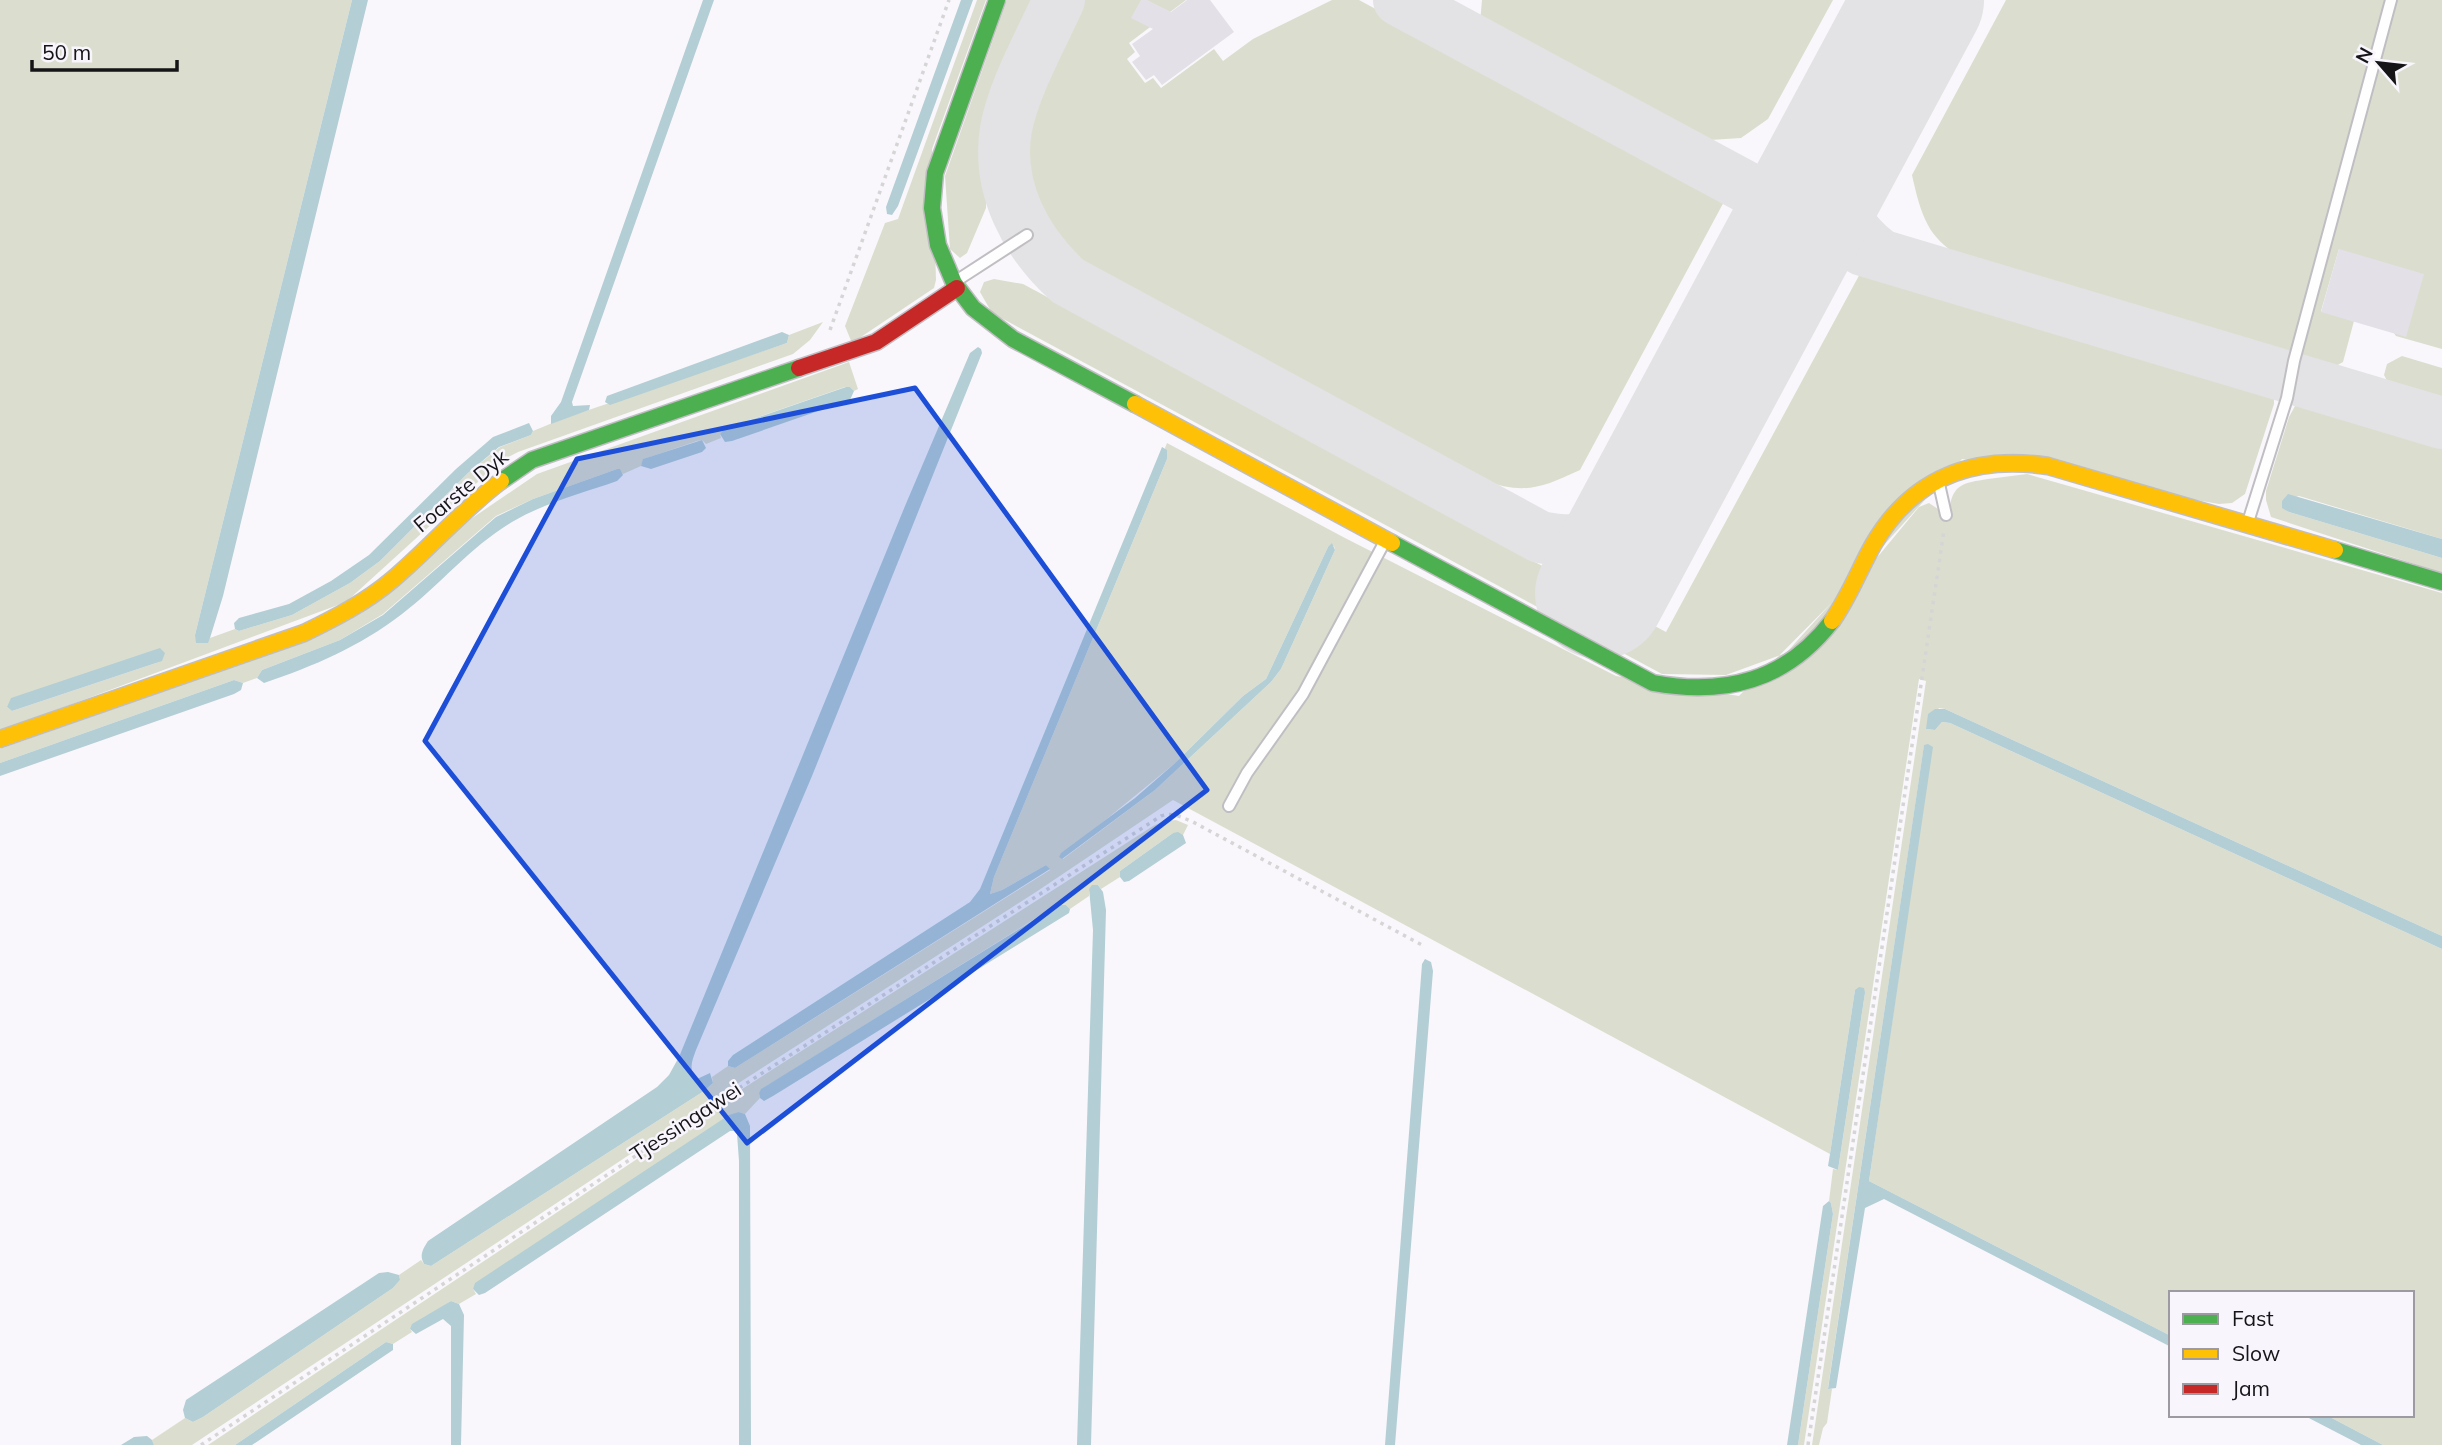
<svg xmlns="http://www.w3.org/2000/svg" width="2442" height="1445" font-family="Mulish,sans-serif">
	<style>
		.green { fill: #dbdece; fill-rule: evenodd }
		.water { fill: #b3ced5 }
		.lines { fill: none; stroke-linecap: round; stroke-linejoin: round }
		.taxiway { stroke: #e3e2e4; stroke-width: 52 }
		.runway { stroke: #e3e2e4; stroke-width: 130 }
		.building { fill: #e3e0e8 }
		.lane-casing { stroke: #c0bec2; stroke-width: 14 }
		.fast-casing { stroke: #c0bec2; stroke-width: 19 }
		.slow-casing { stroke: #c0bec2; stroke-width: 19 }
		.jam-casing { stroke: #c0bec2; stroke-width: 19 }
		.path { stroke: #d5d5d6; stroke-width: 3.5; stroke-dasharray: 3.5 5; stroke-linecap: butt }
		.lane { stroke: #fefefe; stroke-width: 10 }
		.fast { stroke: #4caf50; stroke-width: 16 }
		.slow { stroke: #ffc107; stroke-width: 16 }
		.jam { stroke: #c62828; stroke-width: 16 }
		.marked { fill: #1d4ed8; fill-opacity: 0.2; stroke: #1d4ed8; stroke-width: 5; stroke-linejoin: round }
		.labels { text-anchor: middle; stroke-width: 5; stroke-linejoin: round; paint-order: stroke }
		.street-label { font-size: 21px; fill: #151417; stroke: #f8f5fd }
	</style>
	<rect width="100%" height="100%" fill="#f9f7fb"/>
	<!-- green -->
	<path class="green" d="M0 0H352L195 635 207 643 210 638 235 629 239 631 292 615 350 583 380 561 468 473 500 447 531 435 533 431 562 419 787 343 789 335 823 322 810 340 793 354 518 452 501 461 346 602 0 731ZM162 661 12 711 7 707Z
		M977 0H986L932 149 936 280 934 288 852 343 845 326 885 223 898 219Z
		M1007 0H1040L1005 79 991 119 987 160 986 208 967 253 960 258 950 249 945 176Z
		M1080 0H1186L1129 43 1135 52 1127 59 1145 83 1153 78 1161 88 1214 49 1223 61 1253 39 1332 0H1359L1726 198 1580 470C1541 488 1525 495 1482 480L1086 266C988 178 1035 101 1080 0Z
		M1482 0H1833L1768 119 1741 138 1710 140 1687 134 1480 23Z
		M2006 0H2386L2288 360 2217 340 1977 266C1931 243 1923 225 1912 175Z
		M2397 0H2442V349L2396 336 2339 249 2321 311 2354 321 2343 362 2327 371 2300 363Z
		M1867 269 2269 391 2274 397V404L2245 494 2232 503 2219 504 1962 459 1786 653 1726 675 1662 674 992 313 980 292 984 282 994 279 1023 284 1534 558 1533 561 1666 632 1862 270Z
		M2402 356 2442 368V405L2392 390 2384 375 2387 364Z
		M849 362 858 389 854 391 850 387H845L724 429 720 434 721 438 706 444 702 440 697 441 644 459 641 466 623 474 617 469 533 499 496 516 383 614 340 640 262 670 257 678 243 683 234 680 0 763V749L308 640 462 525 537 474Z
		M2302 402 2442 443V539L2299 496 2282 501V507L2289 512 2442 558V573L2271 517 2266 500V491L2289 417 2295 406Z
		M1167 443 1345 538 1616 676 1739 696 1880 554 1919 507 1929 503 1938 509 1942 518 1949 515C1951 485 1961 483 1988 479 2001 477 2014 476 2027 474L2442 593V936L1945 709 1939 708 1926 729 1935 730 1942 722 1950 723 2442 949V1445H2383L2326 1415H2412V1293H2171V1336L1869 1181 1932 747 1924 746 1828 1388 1832 1389 1827 1423 1823 1428 1819 1445H1812L1926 681 1919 679 1804 1445H1798L1833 1214 1831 1203 1829 1201 1833 1169 1838 1170 1865 993 1855 990 1830 1154 1173 800 1036 892 706 1104 192 1445H154L152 1440 185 1418 193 1422 203 1417 393 1288 400 1280 399 1275 421 1260 424 1264 431 1266 704 1091 713 1083 712 1077 728 1066 735 1068 1050 870 1046 865 1002 890 990 894 994 877 1167 459 1165 448ZM1334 546 1335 550 1281 669 1271 682 1155 790 1063 859 1060 857 1174 764 1243 696 1266 679 1328 547Z
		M1176 820 1188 825 1183 835 1173 833 1120 871V877L1101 889 1098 885 1089 889V896L1070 909 1066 905H1057L762 1089 759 1093 760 1098 745 1114 739 1112 473 1289 476 1294 459 1304 451 1301 410 1329 412 1332 393 1344 386 1342 235 1445H208L736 1093 1153 826 1164 821Z"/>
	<!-- water -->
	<path class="water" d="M352 0H368L223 596 210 638 208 643H196L195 635Z
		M703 0H714L572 402 573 406 590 405 589 410 551 424V416L561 402Z
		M961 0H973L898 206 892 215 887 214 886 207Z
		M782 332 789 335 787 343 610 405 605 402 607 396Z
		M978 347 981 349 982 353 812 776 696 1050C692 1061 688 1070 697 1079L710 1073 713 1083 704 1091 431 1266 424 1264C419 1255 423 1249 428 1241L657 1087 669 1075 679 1057 905 506 970 353Z
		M846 387H850L854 391 850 400 732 441 725 442 720 434 724 429Z
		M529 423 533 431 531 435 499 447 468 473 380 561 350 583 292 615 239 631 235 629 234 623 239 618 289 604 331 581 369 555 456 469 493 437Z
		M702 440 706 448 702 452 651 469 641 466 643 459Z
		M1162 447 1167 450V459L994 877 990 894 1002 890 1046 865 1050 869 735 1068 728 1066V1061L733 1055 970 902 980 889Z
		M617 469H620L623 475 617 481C583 493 544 503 512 522 471 546 440 585 402 614 359 647 314 666 264 683L257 678 262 670 340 640 383 615 496 517 533 499Z
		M2288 494 2442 539V558L2289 512 2282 508V501Z
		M1332 543 1335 550 1281 669 1271 682 1155 790 1062 859 1059 857 1061 853 1135 798 1174 764 1243 696 1266 679 1328 547Z
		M160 648 165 653 162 661 12 711 7 707 11 698Z
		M234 680 243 683 241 690 234 694 0 776V763Z
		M1935 709H1945L2442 936V949L1950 723 1942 722 1935 730 1926 729 1928 714Z
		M1928 744 1933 747 1869 1181 2171 1336V1347L1884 1199 1865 1208 1836 1388 1828 1389 1924 745Z
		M1178 832 1183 835 1186 843 1129 881 1124 882 1120 877V871L1173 833Z
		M1092 885H1098L1103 892 1106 910 1091 1445H1077L1093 930 1089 889Z
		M1058 905H1066L1070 909 1069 913 773 1096 764 1101 760 1098 759 1093 761 1089Z
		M1425 959 1431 962 1433 971 1395 1445H1385L1422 964Z
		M1859 987 1864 988 1865 993 1838 1170 1828 1166 1830 1154 1855 990Z
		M739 1112 745 1114 750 1126 751 1445H739V1161L737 1134 734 1131H730L485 1293 479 1295 473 1289 475 1283 729 1115Z
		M1829 1201 1831 1203 1833 1214 1798 1445H1787L1823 1206Z
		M388 1272 399 1275 400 1280 393 1288 203 1417 193 1422 185 1418 183 1410 186 1400 379 1273Z
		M451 1301 459 1304 464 1315 461 1445H451V1326L443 1319 416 1334 410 1329 412 1324Z
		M386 1342 393 1344V1350L252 1445H235Z
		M2303 1415H2326L2383 1445H2361Z
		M147 1436 152 1440 154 1445H121L134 1437Z"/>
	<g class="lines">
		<!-- taxiway -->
		<path class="taxiway" d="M1059 0C1042 38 1013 89 1006 129 996 188 1026 243 1068 281L1540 537C1587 546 1604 537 1643 514
			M1399 0 1863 250 2442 423
			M1846 137C1843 148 1838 159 1837 170 1834 204 1851 232 1877 252"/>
		<!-- runway -->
		<path class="runway" d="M1600 594 1919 0"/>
	</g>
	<!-- building -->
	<path class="building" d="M1141 0H1147L1171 12 1187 0H1210L1234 32 1162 85 1154 75 1146 80 1132 62 1140 56 1132 44 1153 29 1131 18Z
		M2339 249 2424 274 2406 337 2321 312Z"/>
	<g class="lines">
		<!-- lane casing -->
		<g class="lane-casing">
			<path id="lane" d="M956 281 1027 235
				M1939 484 1946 515
				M2248 522 2287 398 2294 361 2391 0
				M1229 806 1247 773 1303 694 1384 543"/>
		</g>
		<!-- fast casing -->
		<g class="fast-casing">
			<path id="fast" d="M997 0 935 173 932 208 938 245 954 283 973 308 1013 339 1135 404
				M501 481 532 460 799 368
				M1392 543 1653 683C1725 696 1786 681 1832 621
				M2335 550 2442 582"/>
		</g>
		<!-- slow casing -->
		<g class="slow-casing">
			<path id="slow" d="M1135 404 1392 543
				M1832 621C1849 597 1859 570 1873 545 1912 477 1974 455 2048 466L2335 550
				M0 739 304 633C335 618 366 602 392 580 430 548 462 510 501 481"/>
		</g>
		<!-- jam casing -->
		<g class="jam-casing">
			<path id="jam" d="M799 368 876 342 957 288"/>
		</g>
		<!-- path -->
		<path class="path" d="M830 330 949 0
			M201 1445 691 1119 1161 816C1173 812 1181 817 1193 822L1422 945
			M1808 1445 1944 530"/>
		<!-- lane -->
		<use href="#lane" class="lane"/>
		<!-- fast -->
		<use href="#fast" class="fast"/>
		<!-- slow -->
		<use href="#slow" class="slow"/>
		<!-- jam -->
		<use href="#jam" class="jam"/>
	</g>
	<!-- marked area -->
	<path class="marked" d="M915 388 1207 790 747 1143 425 741 577 459Z"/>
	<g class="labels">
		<!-- street labels -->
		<g class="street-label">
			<text transform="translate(461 491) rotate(-40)" y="7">Foarste Dyk</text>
			<text transform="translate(686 1122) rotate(-33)" y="7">Tjessingawei</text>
		</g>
	</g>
	<!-- legend -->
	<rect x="2169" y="1291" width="245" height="126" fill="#f8f5fd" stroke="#9d9ba1" stroke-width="2"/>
	<rect x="2183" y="1314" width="35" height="10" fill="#4caf50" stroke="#9d9ba1" stroke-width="2"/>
	<text x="2232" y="1326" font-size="21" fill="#151417">Fast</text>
	<rect x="2183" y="1349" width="35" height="10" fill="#ffc107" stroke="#9d9ba1" stroke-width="2"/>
	<text x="2232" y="1361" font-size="21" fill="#151417">Slow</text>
	<rect x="2183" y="1384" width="35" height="10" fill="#c62828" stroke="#9d9ba1" stroke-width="2"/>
	<text x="2232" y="1396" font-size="21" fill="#151417">Jam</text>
	<!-- north arrow -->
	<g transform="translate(2379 63) rotate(298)" stroke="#f8f5fd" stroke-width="5" paint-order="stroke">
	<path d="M0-5L12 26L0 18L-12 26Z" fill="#151417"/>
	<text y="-10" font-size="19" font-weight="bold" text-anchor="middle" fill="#151417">N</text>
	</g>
	<!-- scale -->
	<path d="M32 60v10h145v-10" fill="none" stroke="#151417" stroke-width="3.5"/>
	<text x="42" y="60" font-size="21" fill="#151417" stroke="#f8f5fd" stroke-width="5" paint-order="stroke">50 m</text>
</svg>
